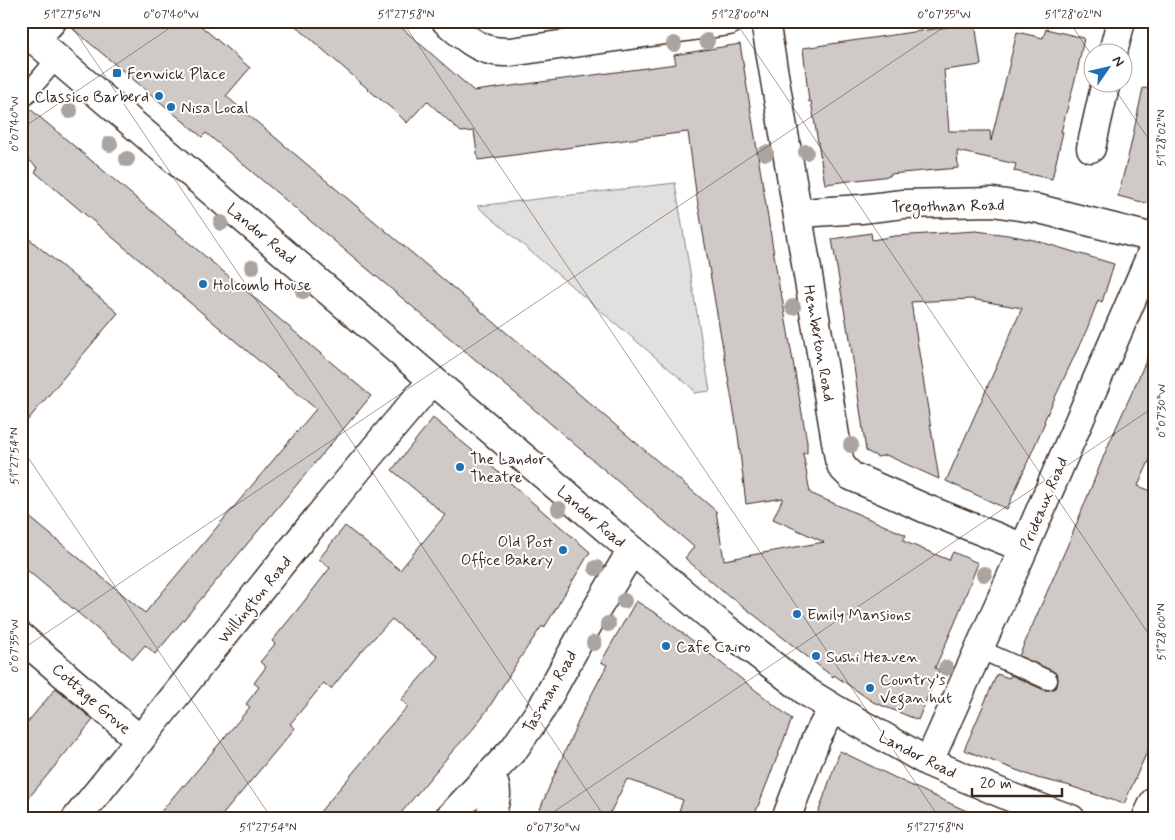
<svg xmlns="http://www.w3.org/2000/svg" width="1175" height="840" font-family="Mynerve,sans-serif">
	<style>
		.green { fill: #e2e0de; stroke: #8e857e }
		.building { fill: #cfcac7; stroke: #3b2a1e }
		.lines { fill: none; stroke-linecap: round; stroke-linejoin: round }
		.service-casing { stroke: #3b2a1e; stroke-width: 21 }
		.minor-casing { stroke: #3b2a1e; stroke-width: 31 }
		.service { stroke: #fff; stroke-width: 18 }
		.minor { stroke: #fff; stroke-width: 28 }
		.tree { fill: #aaa39e }
		.ticks { fill: none; stroke: #3b2a1e; stroke-width: 1; stroke-opacity: 0.45 }
		.poi-dot { fill: #1f6fb2; stroke: #fff; stroke-width: 2 }
		.labels { text-anchor: middle; stroke-width: 4; stroke-linejoin: round; paint-order: stroke }
		.poi-label { font-size: 16px; fill: #3b2a1e; stroke: #fff; text-anchor: start }
		.street-label { font-size: 16px; fill: #3b2a1e; stroke: #fff }
		.neatline { fill: none; stroke: #3b2a1e; stroke-width: 2 }
		.ticks-label { font-size: 12px; text-anchor: middle; fill: #3b2a1e }
	</style>
	<rect width="100%" height="100%" fill="#fff"/>
	<filter id="ink" filterUnits="userSpaceOnUse"><feTurbulence type="fractalNoise" baseFrequency=".02" numOctaves="2"/><feDisplacementMap in="SourceGraphic" scale="10" xChannelSelector="R" yChannelSelector="G"/><feConvolveMatrix kernelMatrix="1 2 1 2 8 2 1 2 1" color-interpolation-filters="sRGB"/></filter>
	<g filter="url(#ink)">
		<!-- green -->
		<path class="green" d="M675 183 710 391 694 393 693 389 477 206Z"/>
		<!-- building -->
		<path class="building" d="M67 21H195L250 68 226 96 566 383 716 511 724 560 824 542 773 519 783 498 746 504 738 435 696 192 688 132 639 138 478 160 474 131 461 132 427 101 407 123 396 112 376 96 290 21H394L474 91 676 64 674 55 740 44 780 292H781L807 442V453H803L810 493 906 535 903 541 949 560 953 552 978 563 954 625 935 668 939 670 918 720 873 702 834 675 833 677 730 596V598L685 558 694 547 515 393 251 171 206 133 202 137 67 24Z
			M975 23 981 65 944 70 949 131H990L991 141 1017 32 1043 38 1046 29 1084 38 1077 72 1061 132H1063L1052 179 1014 171 1016 164 957 151 958 168 890 174V176L825 184 811 101 809 102 803 48Z
			M1143 88 1154 89V205L1118 196 1130 149Z
			M29 108 371 396 155 654 145 645 133 659 21 565V510L145 613 316 409 35 172 38 168 21 153V111H25Z
			M976 231 1008 235 1034 240 1114 264 1102 302 1098 300 1087 329 1044 421 1045 422 1007 509 946 481 1022 308 971 299 911 302 939 479 886 455 878 457 866 451 849 332H848L832 239 871 233 872 240 895 236Z
			M21 232 118 313 21 428Z
			M1154 343V450L1138 486 1154 492V736L1124 804 1067 785 1037 778 964 750 997 674 1009 678 1011 675 1044 690H1050L1054 689 1057 685 1058 678 1057 674 1053 671 1019 656 1072 535 1107 448Z
			M433 418 489 464 532 502 590 552 544 628 542 626 522 655 488 709 473 729 451 753 396 819H314L378 743 376 742 408 706 401 700 438 657 392 619 359 654 331 689 324 683 290 724 295 728 219 819H155L183 785 184 786 250 707 246 704 259 687 254 683 266 667 260 662 275 644 272 641 302 604 330 568 319 559 345 526 400 570 445 515 392 470Z
			M636 601 660 616 701 647 792 719 753 819H676L683 800 627 779 607 819H536L550 785 582 713 607 665 601 662Z
			M56 688 93 720 21 807V730Z
			M840 751 906 783 984 819H816Z"/>
		<g class="lines">
			<!-- service casing -->
			<g class="service-casing">
				<path id="service" d="M21 101 57 58
					M979 649 1048 680"/>
			</g>
			<!-- minor casing -->
			<g class="minor-casing">
				<path id="minor" d="M446 21C460 33 475 48 494 51 499 52 505 52 510 52L729 21
					M765 21 839 459 842 467 851 476 924 508 1024 548
					M21 28 628 547 722 626 807 692 833 708 928 762 1013 798 1071 819
					M35 39 52 21
					M1113 52 1121 21
					M1091 148 1106 82
					M798 215 815 212 861 209 903 204 993 202 1039 209 1154 238
					M21 637 140 740
					M928 762 934 750 1024 548 1151 255 1154 243
					M76 819C195 673 310 523 433 380
					M448 819 514 749 542 708 592 617 632 550
					M489 819C496 800 500 793 490 774
					M786 819 816 739 833 708
					M1146 819 1154 802"/>
			</g>
			<!-- service -->
			<use href="#service" class="service"/>
			<!-- minor -->
			<use href="#minor" class="minor"/>
		</g>
		<!-- trees -->
		<g class="tree">
			<circle cx="707" cy="41" r="8"/>
			<circle cx="674" cy="44" r="8"/>
			<circle cx="70" cy="111" r="8"/>
			<circle cx="110" cy="144" r="8"/>
			<circle cx="806" cy="152" r="8"/>
			<circle cx="766" cy="153" r="8"/>
			<circle cx="127" cy="159" r="8"/>
			<circle cx="221" cy="223" r="8"/>
			<circle cx="252" cy="267" r="8"/>
			<circle cx="303" cy="291" r="8"/>
			<circle cx="793" cy="307" r="8"/>
			<circle cx="851" cy="445" r="8"/>
			<circle cx="559" cy="509" r="8"/>
			<circle cx="596" cy="568" r="8"/>
			<circle cx="984" cy="574" r="8"/>
			<circle cx="624" cy="601" r="8"/>
			<circle cx="608" cy="624" r="8"/>
			<circle cx="594" cy="643" r="8"/>
			<circle cx="946" cy="668" r="8"/>
		</g>
	</g>
	<!-- ticks -->
	<path class="ticks" d="M68 21 606 819M402 21 940 819M735 21 1154 642M1069 21 1092 56M1110 82 1154 147M21 129 180 21M21 447 272 819M21 650 953 21M543 819 1154 407"/>
	<!-- markers -->
	<g class="poi-dot">
		<rect x="112" y="68" width="10" height="10" rx="2.5"/>
		<circle cx="159" cy="96" r="5"/>
		<circle cx="171" cy="107" r="5"/>
		<circle cx="203" cy="284" r="5"/>
		<circle cx="460" cy="467" r="5"/>
		<circle cx="563" cy="550" r="5"/>
		<circle cx="797" cy="614" r="5"/>
		<circle cx="666" cy="646" r="5"/>
		<circle cx="816" cy="656" r="5"/>
		<circle cx="870" cy="688" r="5"/>
	</g>
	<g class="labels">
		<!-- poi labels -->
		<g class="poi-label">
			<text x="127" y="79">Fenwick Place</text>
			<text x="149" y="102" text-anchor="end">Classico Barberd</text>
			<text x="181" y="113">Nisa Local</text>
			<text x="213" y="290">Holcomb House</text>
			<text x="470" y="464">The Landor<tspan x="470" dy="18">Theatre</tspan></text>
			<text x="553" y="547" text-anchor="end">Old Post<tspan x="553" dy="18">Office Bakery</tspan></text>
			<text x="807" y="620">Emily Mansions</text>
			<text x="676" y="652">Cafe Cairo</text>
			<text x="826" y="662">Sushi Heaven</text>
			<text x="880" y="685">Country’s<tspan x="880" dy="18">Vegan hut</tspan></text>
		</g>
		<!-- street labels -->
		<g class="street-label">
			<text transform="translate(948 205) rotate(-1)" y="6">Tregothnan Road</text>
			<text transform="translate(262 233) rotate(40)" y="6">Landor Road</text>
			<text transform="translate(820 343) rotate(80)" y="6">Hemberton Road</text>
			<text transform="translate(1043 503) rotate(-67)" y="6">Prideaux Road</text>
			<text transform="translate(592 516) rotate(41)" y="6">Landor Road</text>
			<text transform="translate(254 599) rotate(-51)" y="6">Willington Road</text>
			<text transform="translate(549 691) rotate(-60)" y="6">Tasman Road</text>
			<text transform="translate(92 698) rotate(41)" y="6">Cottage Grove</text>
			<text transform="translate(918 754) rotate(27)" y="6">Landor Road</text>
		</g>
	</g>
	<!-- margin -->
	<rect width="1175" height="840" fill="none" stroke="#fff" stroke-width="55"/>
	<!-- north arrow -->
	<g transform="translate(1108 68) rotate(56)"><circle r="24" fill="#ffffff" stroke="#b1aaa5"/>
	<path d="M0-4L9 19L0 12L-9 19Z" fill="#1f6fb2"/>
	<text y="-8" font-size="14" font-weight="bold" text-anchor="middle" fill="#3b2a1e">N</text>
	</g>
	<!-- scale -->
	<path d="M972 788v8h90v-8" fill="none" stroke="#3b2a1e" stroke-width="2.5"/>
	<text x="980" y="788" font-size="15" fill="#3b2a1e" stroke="#ffffff" stroke-width="4" paint-order="stroke">20 m</text>
	<rect x="28" y="28" width="1120" height="784" class="neatline"/>
	<g class="ticks-label">
		<text x="72" y="18">51°27'56"N</text>
		<text x="171" y="18">0°07'40"W</text>
		<text x="406" y="18">51°27'58"N</text>
		<text x="740" y="18">51°28'00"N</text>
		<text x="944" y="18">0°07'35"W</text>
		<text x="1073" y="18">51°28'02"N</text>
		<text transform="translate(14 124) rotate(-90)" y="4">0°07'40"W</text>
		<text transform="translate(1161 138) rotate(-90)" y="4">51°28'02"N</text>
		<text transform="translate(1161 411) rotate(-90)" y="4">0°07'30"W</text>
		<text transform="translate(14 456) rotate(-90)" y="4">51°27'54"N</text>
		<text transform="translate(1161 632) rotate(-90)" y="4">51°28'00"N</text>
		<text transform="translate(14 646) rotate(-90)" y="4">0°07'35"W</text>
		<text x="268" y="831">51°27'54"N</text>
		<text x="553" y="831">0°07'30"W</text>
		<text x="935" y="831">51°27'58"N</text>
	</g>
</svg>
